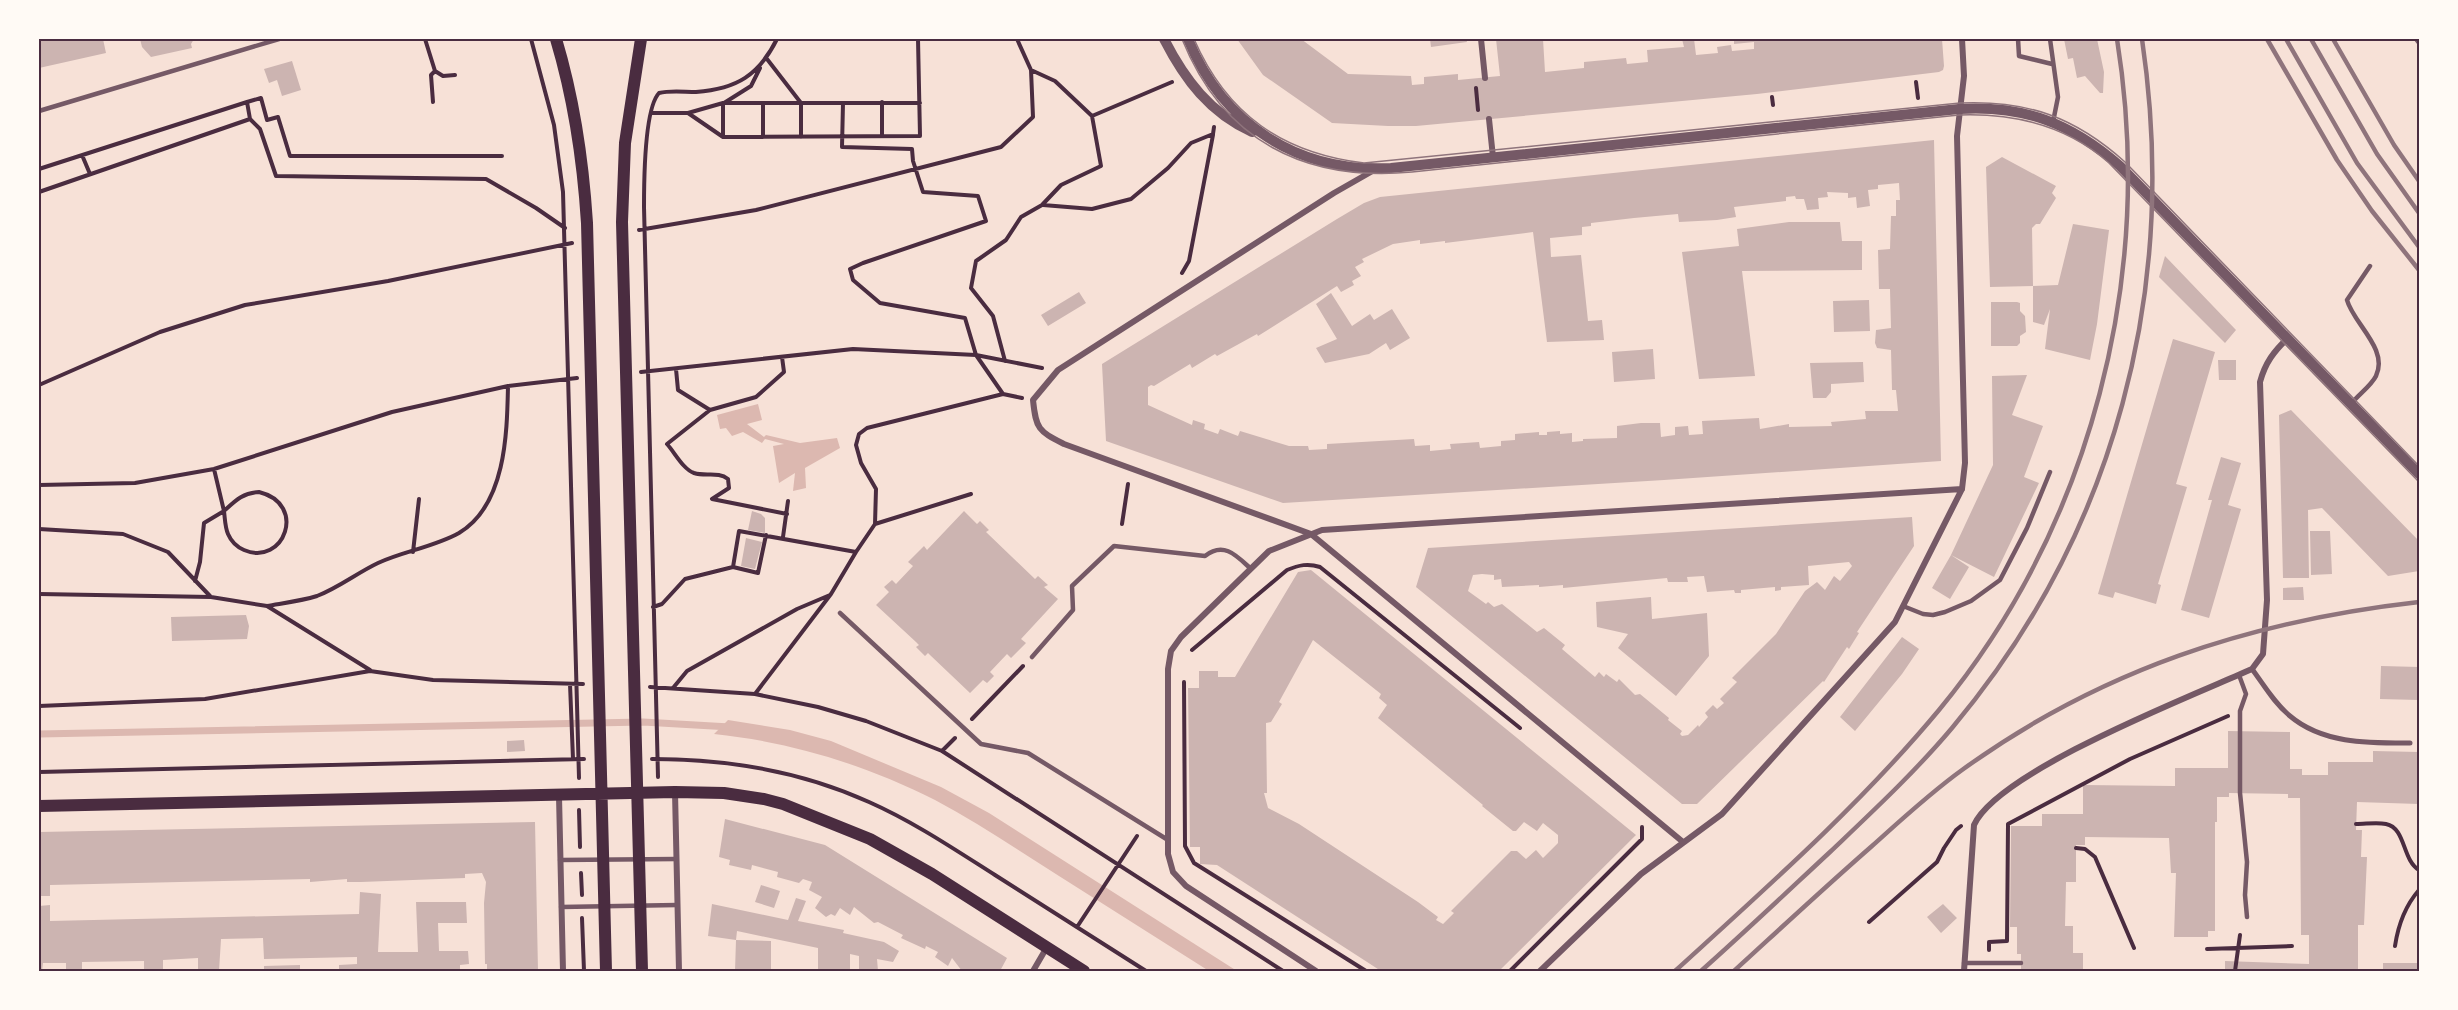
<svg xmlns="http://www.w3.org/2000/svg" width="2458" height="1010" font-family="'Open Sans',sans-serif">
	<style>
		.water { fill: #dcb8b0 }
		.lines { fill: none; stroke-linecap: round; stroke-linejoin: round }
		.stream { stroke: #dcb8b0; stroke-width: 7 }
		.building { fill: #ccb4b1; fill-rule: evenodd }
		.path { stroke: #4a2c40; stroke-width: 4 }
		.service { stroke: #755966; stroke-width: 4.5 }
		.pedestrian { stroke: #755966; stroke-width: 5 }
		.minor { stroke: #755966; stroke-width: 6 }
		.tertiary { stroke: #755966; stroke-width: 10 }
		.secondary { stroke: #4a2c40; stroke-width: 12 }
		.tram { stroke: #8f747c; stroke-width: 1.5 }
		.rail { stroke: #8f747c; stroke-width: 4.5 }
		.neatline { fill: none; stroke: #4a2c40; stroke-width: 2 }
	</style>
	<rect width="100%" height="100%" fill="#f7e1d7"/>
	<!-- water -->
	<path class="water" d="M758 404 762 420 747 424 764 437 766 435 800 443 837 438 840 448 805 468 806 488 793 491 795 473 779 483 773 446 784 444 765 439 762 443 743 432 732 436 726 428 720 429 717 415Z
		M728 720 790 730 831 741 941 787 989 813 1237 971H1209C1159 939 1109 908 1059 876 1018 850 978 823 935 800 866 765 791 742 714 734Z"/>
	<g class="lines">
		<!-- stream -->
		<path class="stream" d="M39 734 643 722 730 727"/>
	</g>
	<!-- building -->
	<path class="building" d="M39 39H103L106 53 39 68Z
		M140 39H194L191 44 192 48 151 57 142 47Z
		M1237 39H1301L1348 74 1411 76 1412 85 1424 84V77L1458 74V80L1500 76 1496 39H1543L1545 72 1584 68V62L1626 58 1627 64 1648 62 1647 50 1684 47 1682 39H1694L1696 55 1718 53 1717 47 1731 45 1732 51 1754 49V42L1734 44V39H1942L1944 66 1943 70 1939 72 1757 94 1416 126H1388L1332 123 1263 75Z
		M1430 39H1466L1467 42 1431 47Z
		M2064 39H2097L2104 72 2103 93H2100L2085 76 2077 78 2073 58 2068 59Z
		M292 61 301 90 282 96 277 80 269 83 264 69Z
		M1934 140 1941 461 1664 480 1283 503 1106 441 1102 364 1337 219 1364 203 1380 197ZM1899 183 1900 200H1896V216H1891L1890 249 1878 250 1879 289H1890L1891 328 1876 330 1875 343 1877 348 1891 350 1892 390H1896L1898 411H1865L1866 419 1831 422 1832 426 1789 427V424L1760 429 1759 418 1702 421 1703 434 1689 435 1688 426 1675 427V435L1661 437 1660 423H1641L1617 426V438L1583 439V441L1572 442V433L1560 434V431L1547 432V435H1539V432L1515 434V440L1501 441V446L1480 448 1479 442 1450 444 1451 449 1430 451V445L1415 446 1414 439 1327 444V449L1309 450 1308 446H1289L1240 431 1238 436 1220 429 1218 434 1204 429 1205 424 1193 420 1192 425 1148 405V387L1151 385 1154 386 1190 364 1192 368 1215 354 1217 356 1257 334 1258 336 1337 286 1341 292 1354 285 1352 281 1361 276 1355 267 1364 262 1362 259 1393 244 1420 240V244L1445 241V243L1533 232 1547 342 1604 340 1602 320 1588 321 1581 255 1551 257 1550 238 1582 235V227L1591 226V223L1634 218 1678 214 1679 222 1717 220 1736 217 1734 207 1786 201V197L1795 196 1796 199H1804L1807 210 1819 209 1818 198 1828 197 1827 192 1848 193V198L1856 197 1857 208 1870 206 1868 190 1878 189V185Z
		M2002 157 2056 186 2052 193 2056 198 2040 224H2036L2032 228 2033 286 1990 287 1986 167Z
		M1789 222H1840L1842 241H1862V270L1742 271 1755 376 1699 379 1682 252 1739 246 1737 229Z
		M2073 224 2109 230 2097 324 2090 360 2045 349 2050 309 2044 325 2033 322V286L2058 285Z
		M2165 256 2236 330 2225 343 2159 277Z
		M1079 292 1086 303 1048 326 1041 315Z
		M1331 293 1352 326 1370 314 1374 320 1392 309 1410 338 1390 350 1386 343 1369 354 1325 363 1316 348 1337 339 1316 304Z
		M1869 300 1870 331 1834 332 1833 301Z
		M1991 302H2017L2020 303V311L2025 316 2026 332 2020 336V343L2017 346H1991Z
		M2173 339 2215 352 2176 484 2187 487 2158 584 2161 585 2156 604 2115 592 2113 598 2098 594Z
		M1653 349 1655 379 1614 382 1612 352Z
		M2218 360H2236V380H2219Z
		M1863 362 1864 382 1831 384V392L1826 398H1813L1810 363Z
		M2027 375 2012 415 2043 426 2024 477 2039 483 1994 577 1951 555 1993 465 1992 376Z
		M2291 410 2419 541V571L2388 576 2322 508 2308 510 2309 578H2283L2279 415Z
		M2221 457 2241 463 2228 505 2241 509 2209 618 2181 610 2212 500H2208Z
		M752 511 761 514 765 518V533L748 530Z
		M964 511 977 524 980 521 989 530 986 532 1035 579 1038 576 1048 585 1044 587 1058 599 1021 639 1026 643 1011 658 1007 654 990 672 994 676 987 683 983 680 970 693 930 655 928 653 925 656 916 647 919 645 916 642 876 605 889 592 884 587 892 580 896 584 913 566 908 562 924 546 927 550Z
		M1912 517 1914 546 1857 632 1859 633 1849 649 1847 647 1824 682 1823 681 1697 804H1682L1416 587 1428 548ZM1849 562 1852 566 1840 581 1834 576 1825 590 1817 582 1805 591 1776 634 1732 678 1737 682 1720 699 1724 703 1717 709 1713 705 1705 713 1708 717 1699 727 1698 725 1688 735 1682 736 1680 734 1682 731 1668 720 1669 718 1640 694 1635 695 1619 679 1617 682 1606 674 1604 677 1599 672 1595 677 1562 649 1565 645 1544 628 1537 632 1502 604 1494 607 1488 602 1486 604 1468 591 1473 575 1482 574 1494 575V580L1501 579 1502 587 1539 585V587L1563 585V588L1667 578 1668 582H1688L1687 577 1704 576 1707 592 1734 590 1735 593H1741V590L1775 587V591L1781 590V587L1809 585 1808 566Z
		M2310 531H2330L2332 574 2311 575Z
		M746 538 762 542 755 569 741 566Z
		M1951 555 1969 567 1950 599 1932 588Z
		M1311 570 1636 835 1499 971H1381L1217 865 1200 864V847H1190L1188 688H1199V671H1218V677H1235L1298 572ZM1313 640 1381 694 1379 698 1387 705 1378 718 1483 805 1482 806 1513 831H1516L1524 822 1537 831 1543 823 1558 835V843L1543 858 1536 850 1526 859 1517 851H1511L1451 911 1454 913 1443 924 1436 920 1438 917 1418 902 1299 824 1268 808 1264 793H1267L1266 723 1271 722 1282 704 1279 702Z
		M2303 587 2304 600H2283V588Z
		M1651 597 1652 619 1707 613 1709 656 1676 696 1618 648 1628 634 1597 627 1596 602Z
		M246 615 249 626 247 639 172 641 171 617Z
		M1902 637 1919 649 1902 674 1855 731 1840 717Z
		M2381 666 2419 667V700L2380 699Z
		M2228 731 2290 732V769H2302V775H2328V762H2373V751L2419 752V804L2357 802 2356 830H2362L2361 857H2367L2364 925H2358V971H2225V961L2309 964V935H2301L2300 798H2288V794L2229 793V797H2217V822H2215V931H2208V937H2174L2176 873H2171L2169 838 2085 837V845H2076V882H2066L2065 926H2073V953H2083V971H2021V954H2017V927H2010L2011 826H2042V814H2083V785L2175 786V768H2228Z
		M524 740 525 751 507 752V741Z
		M725 819 825 845 1007 958 1000 971H962L952 958 948 966 935 957 938 952 926 946 925 949 901 938 903 935 878 922 874 923 854 907 850 915 840 908 835 916 831 914 826 917 815 908 822 897 809 890 812 882 803 879 799 883 777 877 778 872 752 865 751 870 729 865 730 860 719 857Z
		M535 822 538 971H487V964H485L484 903 486 882 482 873 465 874V878L361 882H347V879L310 882V879L50 885V896H39V832Z
		M761 885 780 891 774 908 755 902Z
		M360 892 381 894 378 952H418L416 902H466L467 923H438L439 951H468L469 964 460 965V971H339V965L357 964V957L264 959 263 938 221 939 219 971H198V958L163 960V971H144V961L82 962V971H66V963H43L42 971H39V906L50 905V921L359 914Z
		M796 898 806 901 798 921 844 930 843 933 884 942 899 951 893 962 877 959 878 971H859V956L850 954V970H818V948L737 931 736 940 708 936 712 904 788 920Z
		M1943 904 1957 918 1941 933 1927 917Z
		M736 940 771 941V971H735Z
		M2383 963H2419V971H2383Z
		M300 965V971H264V966Z"/>
	<g class="lines">
		<!-- path -->
		<path class="path" d="M425 39 435 71 443 76 455 75
			M531 39 554 125 563 192 579 778
			M767 59 801 103V137
			M1916 82 1918 98
			M1476 88 1478 110
			M1772 97 1773 105
			M433 102 431 75 435 71
			M882 102V136
			M723 103V137
			M724 103 751 86 760 68
			M763 103V137
			M843 103 842 147 912 149 913 161 923 192 978 196 986 221 863 263 850 269 853 280 880 303 965 318 976 355 1003 394
			M651 113H688L723 103H920
			M688 113 723 137 920 136 918 39
			M1092 116 1172 82
			M82 155 90 174
			M502 156H290L278 117 267 120 261 98 247 102 250 119 260 129 276 176 486 179 536 208 565 228
			M39 169 247 102
			M39 192 250 119
			M1043 205 1092 209 1131 199 1168 168 1191 143 1213 134 1214 127
			M639 230 756 210 1001 147 1033 117 1031 70 1017 39
			M1182 273 1189 261 1213 135
			M1005 361 993 316 971 288 976 261 1006 240 1021 217 1042 205 1061 185 1101 166 1092 116 1055 81 1031 70
			M676 369 678 390 710 410 756 397 784 372 782 357
			M641 372 853 349 976 355 1042 368
			M39 385 160 332 245 305 388 281 572 243
			M710 410 667 444C675 453 683 469 694 473 706 477 718 471 728 479L729 488 712 499 787 514
			M39 485 135 483 214 469 392 412 508 386 577 378
			M259 492C308 504 284 567 244 550 237 547 231 541 228 534 225 527 225 519 224 511 235 501 242 493 259 492Z
			M875 524 971 494
			M1122 524 1128 484
			M39 529 123 534 168 552 210 596
			M766 535 758 573 733 567 739 531 856 552
			M783 537 788 501
			M413 552 419 499
			M195 581 200 562 204 523 224 511 214 469
			M39 594 211 597 267 606 370 670
			M267 606C284 603 301 601 317 596 338 588 357 573 378 563 404 551 434 547 459 533 506 505 507 433 508 386
			M653 607 662 604 685 579 733 567
			M1192 650 1287 570C1299 565 1308 563 1320 567L1520 728
			M1184 682 1185 846 1194 863 1366 971
			M570 684 573 759
			M650 687 755 694 818 707 866 721 942 751 1283 971
			M673 688 687 671 797 609 830 595
			M755 694 831 594 856 552 875 524 876 489 861 463 856 445 859 434 867 428 1003 394 1022 398
			M39 706 205 699 370 671 433 680 583 684
			M972 719 1023 666
			M942 751 955 738
			M652 759C726 759 801 771 869 802 914 822 954 849 995 875 1045 907 1095 939 1146 971
			M39 772 584 759
			M658 777 644 207C644 183 644 109 659 93 671 90 684 92 696 92 737 89 759 75 777 39
			M579 810 580 847
			M2356 824C2366 824 2377 822 2386 824 2406 828 2402 860 2419 870
			M2076 848 2085 849 2095 857 2134 948
			M581 873 582 895
			M582 918 584 971
			M1869 922 1937 862 1944 848 1956 830 1961 826
			M1077 927 1137 836
			M2395 946C2398 926 2405 906 2419 890
			M2207 949 2292 946
			M1989 950V942L2007 941 2008 824 2130 759 2228 716
			M1510 971 1642 839V827
			M2235 971 2240 935"/>
		<!-- service -->
		<path class="service" d="M2018 39 2019 56 2052 64
			M2050 39 2058 97 2053 122
			M2416 39 2419 43
			M39 111 279 39
			M2351 404C2358 395 2371 386 2376 376 2389 349 2353 323 2347 300L2370 266
			M1903 606 1923 614 1933 615 1945 612 1971 601 2000 580 2027 528 2050 472
			M840 613 981 744 1028 753 1168 840
			M1032 657 1073 610 1072 586 1114 546 1205 556C1224 541 1237 556 1251 569
			M2239 675 2246 694 2240 711V793L2247 862 2245 895 2247 917
			M560 860 676 859
			M561 907 677 905
			M1964 963H2021"/>
		<!-- pedestrian -->
		<path class="pedestrian" d="M2252 669C2264 685 2274 703 2290 716 2323 744 2369 743 2410 743"/>
		<!-- minor -->
		<path class="minor" d="M1481 39 1485 78
			M1489 119 1493 157
			M1376 169 1334 193 1058 370 1033 400C1036 430 1039 431 1064 444L1311 534 1683 842
			M675 792 679 971
			M559 796 563 971
			M1033 971 1047 947
			M1316 971 1186 886 1173 872 1168 854V669L1171 651 1181 637 1269 551 1322 530 1962 489
			M1540 971 1641 874 1722 814 1895 622 1962 489 1965 463 1957 136 1964 76 1962 39
			M1964 971 1974 825C1998 771 2194 695 2252 669L2263 654 2267 600 2260 382C2265 363 2274 351 2288 338"/>
		<!-- tertiary -->
		<path class="tertiary" d="M1164 39C1185 80 1210 113 1252 132
			M1188 39C1223 125 1299 173 1391 168L1959 109C2024 105 2071 123 2120 166L2419 474"/>
		<!-- secondary -->
		<path class="secondary" d="M556 39C574 99 583 160 587 223L606 971
			M641 39 625 143 622 222 642 971
			M39 806 675 792 724 793 764 799 783 804 870 839 932 874 1084 971"/>
		<!-- tram -->
		<path class="tram" d="M1182 39C1223 141 1305 182 1412 172L1959 115C2014 113 2066 125 2109 163L2419 482
			M1194 39C1227 115 1283 153 1364 163L1960 103C2027 100 2075 117 2125 162L2419 466"/>
		<!-- rail -->
		<path class="rail" d="M2267 39 2337 160 2372 211 2419 270
			M2286 39 2357 163 2419 247
			M2311 39 2377 154 2419 213
			M2333 39 2394 145 2419 181
			M1675 971C1766 888 1860 805 1939 710 2092 524 2155 276 2117 39
			M1701 971C1745 932 1787 892 1830 852 1872 812 1915 772 1952 728 2116 533 2179 289 2142 39
			M1734 971C1780 929 1825 887 1872 846 1901 820 1930 793 1962 770 2100 670 2250 621 2419 602"/>
	</g>
	<!-- border -->
	<rect width="2458" height="1010" fill="none" stroke="#fffaf5" stroke-width="81"/>
	<rect x="40" y="40" width="2378" height="930" class="neatline"/>
</svg>
